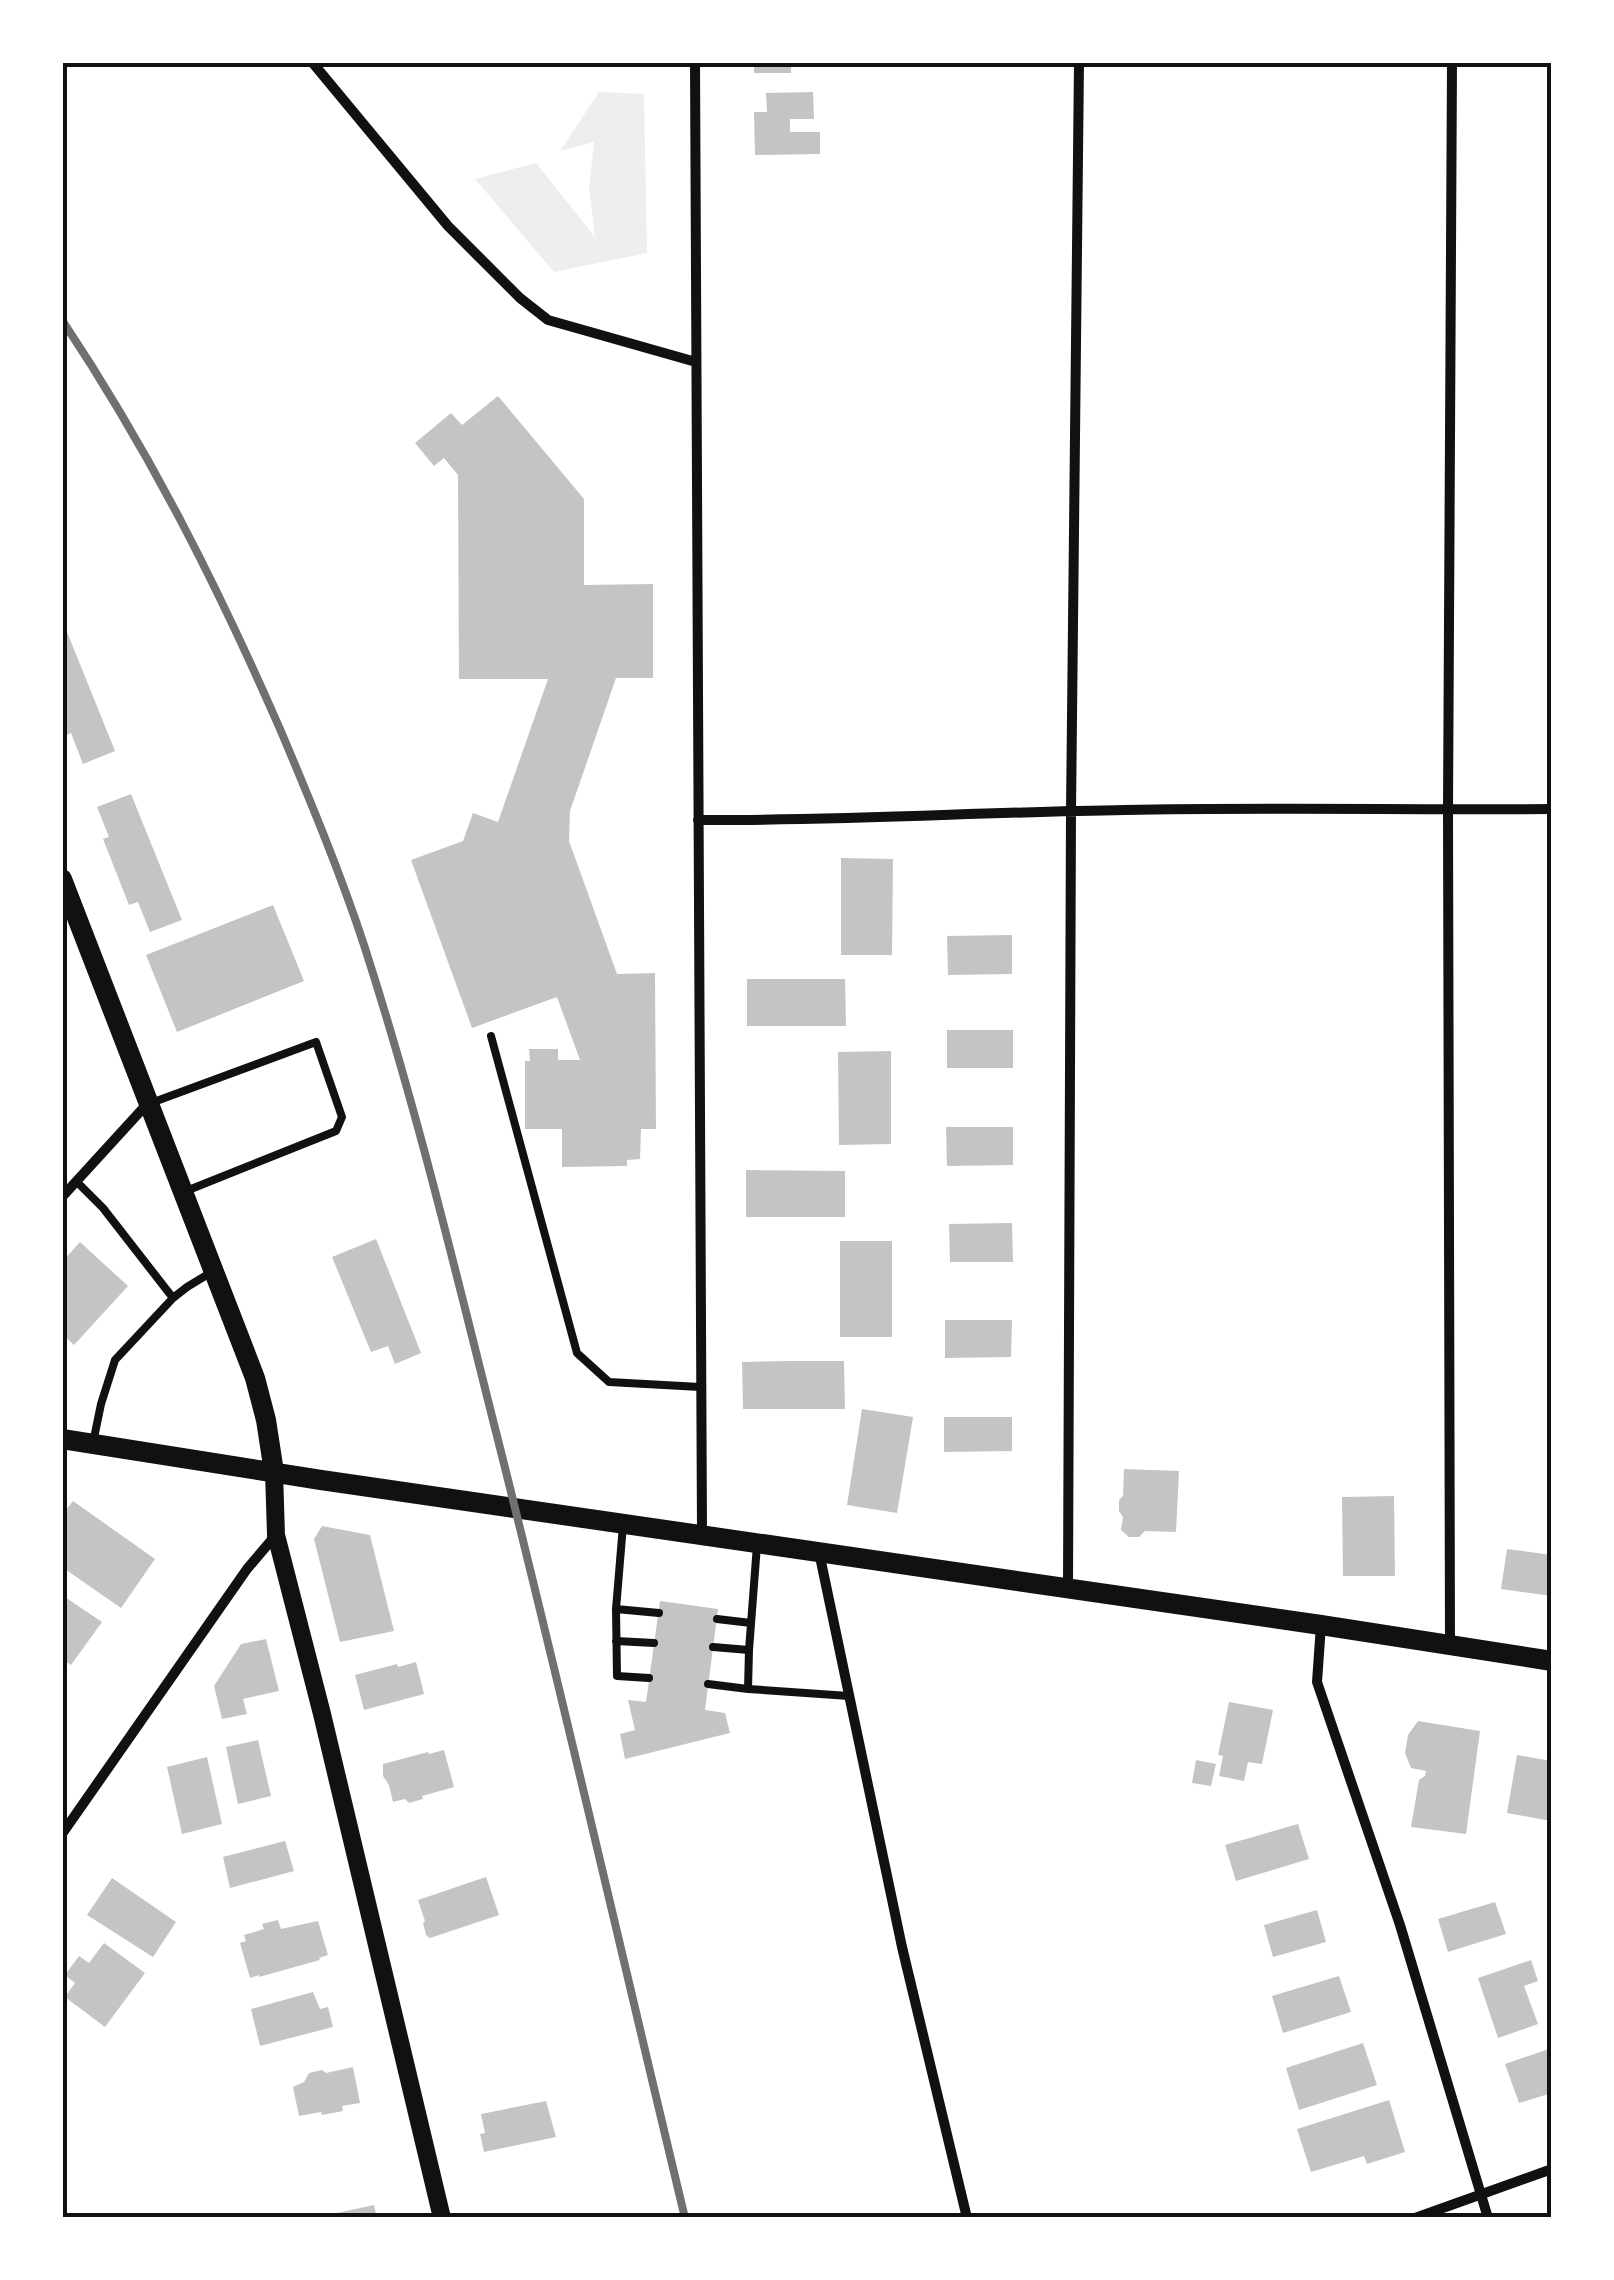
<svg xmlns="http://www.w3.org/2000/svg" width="1614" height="2280" font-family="Karla,sans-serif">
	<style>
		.green { fill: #eee }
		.building { fill: #c4c4c4 }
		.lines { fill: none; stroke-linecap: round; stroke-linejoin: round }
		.service { stroke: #111; stroke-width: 8 }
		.minor { stroke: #111; stroke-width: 10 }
		.tertiary { stroke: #111; stroke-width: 18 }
		.secondary { stroke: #111; stroke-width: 20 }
		.rail { stroke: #707070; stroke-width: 8 }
		.neatline { fill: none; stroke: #111; stroke-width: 4 }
	</style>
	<rect width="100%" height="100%" fill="#fff"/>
	<!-- green -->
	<path class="green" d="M599 92 644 94 647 253 554 272 475 179 536 163 595 237 589 188 594 142 560 151Z"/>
	<!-- building -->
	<path class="building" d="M754 62H791V73H754Z
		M813 92 814 119H790V132H820V154L755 155 754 112H767L766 93Z
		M498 396 584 499V585L653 584V678H616L570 811 569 841 617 974 655 973 656 1129H641L640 1159 627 1160V1166L562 1167V1129H525V1061H530L529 1049H558V1060H580L557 997 472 1028 411 860 463 841 473 813 498 822 548 679H459L458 475 444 458 434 466 415 443 451 413 462 425Z
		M63 622 115 751 83 764 71 733 62 737Z
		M131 794 182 920 150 932 138 902 129 905 103 839 109 837 97 807Z
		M841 858 893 859 892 955H841Z
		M273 905 304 981 177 1032 146 955Z
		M1012 935V974L948 975 947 936Z
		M747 979H845L846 1026H747Z
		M947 1030H1013V1068H947Z
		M891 1051V1144L839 1145 838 1052Z
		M946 1127H1013V1165L947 1166Z
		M746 1170 845 1171V1217H746Z
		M1012 1223 1013 1262H950L949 1224Z
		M376 1239 421 1353 395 1364 388 1346 371 1352 332 1257Z
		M840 1241H892V1337H840Z
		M80 1242 128 1286 74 1345 62 1334V1262Z
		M945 1320H1012L1011 1357 945 1358Z
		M793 1361H844L845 1409H743L742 1362Z
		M862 1409 913 1417 897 1513 847 1505Z
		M944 1417H1012V1451L944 1452Z
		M1124 1469 1179 1471 1176 1532 1145 1531 1139 1537H1129L1121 1530 1123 1517 1119 1511V1500L1123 1496Z
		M1394 1496 1395 1576H1343L1342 1497Z
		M73 1501 155 1559 121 1608 62 1567V1515Z
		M322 1526 370 1535 394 1631 340 1642 314 1539Z
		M1507 1549 1552 1555V1596L1501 1589Z
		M62 1595 102 1622 71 1665 62 1659Z
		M660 1601 718 1609 705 1710 725 1713 730 1733 625 1759 620 1734 635 1730 628 1700 646 1702Z
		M266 1639 279 1691 243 1699 247 1714 222 1719 214 1686 241 1644Z
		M416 1662 424 1694 364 1710 355 1675 397 1664 398 1667Z
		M1229 1702 1273 1710 1262 1764 1248 1762 1244 1781 1219 1776 1223 1756 1218 1755Z
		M1418 1721 1480 1731 1466 1834 1411 1827 1419 1780 1425 1776 1426 1771 1411 1768 1405 1753 1408 1735Z
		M258 1740 271 1796 238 1804 226 1747Z
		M444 1750 454 1787 422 1796 423 1799 409 1803 405 1799 393 1802 389 1785 383 1776V1764L428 1752 429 1754Z
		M1517 1755 1552 1761 1551 1821 1507 1813Z
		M207 1757 222 1824 182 1834 167 1767Z
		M1196 1760 1216 1764 1211 1786 1192 1783Z
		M1298 1824 1309 1859 1236 1881 1225 1845Z
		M285 1841 294 1871 230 1888 223 1857Z
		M486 1877 499 1915 430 1938 426 1935 423 1923 425 1921 418 1900Z
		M112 1878 176 1922 153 1957 87 1915Z
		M1495 1902 1506 1934 1448 1952 1438 1919Z
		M1317 1910 1326 1942 1273 1957 1264 1925Z
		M278 1920 281 1929 318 1921 328 1955 319 1958 320 1960 259 1977V1975L250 1978 240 1943 246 1941 244 1935 264 1929 262 1924Z
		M104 1943 145 1973 105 2027 65 1997 75 1983 65 1975 79 1956 89 1963Z
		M1531 1960 1538 1981 1524 1986 1538 2024 1498 2038 1478 1978Z
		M1339 1976 1351 2012 1283 2033 1272 1996Z
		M313 1992 320 2009 328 2007 333 2027 260 2046 251 2009Z
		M1363 2043 1377 2085 1299 2110 1286 2068Z
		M1552 2048V2093L1519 2103 1505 2064Z
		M353 2067 360 2103 342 2106 343 2111 322 2115 321 2112 299 2116 293 2087 304 2082 309 2073 322 2070 326 2073Z
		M1389 2100 1405 2152 1367 2164 1364 2156 1311 2172 1297 2129Z
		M546 2101 556 2137 484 2152 480 2134 485 2133 481 2114Z
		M374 2205 377 2218H324L323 2216Z"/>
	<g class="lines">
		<!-- service -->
		<path class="service" d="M491 1036 577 1353 609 1382 700 1387
			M151 1103 316 1042 342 1117 336 1131 186 1191
			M77 1182 103 1208 173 1298
			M93 1443 101 1404 115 1360 173 1298 187 1287 210 1273
			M623 1525 616 1609 617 1676 649 1678
			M757 1545 749 1650 748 1689 849 1696
			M616 1609 659 1613
			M717 1619 751 1623
			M616 1641 654 1643
			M713 1647 749 1650
			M708 1684 748 1689"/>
		<!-- minor -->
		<path class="minor" d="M312 62 448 226 520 298 548 320 696 362
			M695 62 702 1534
			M698 820C841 821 983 812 1125 810 1267 807 1409 810 1552 809
			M62 1197 147 1104
			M819 1552 902 1947 967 2218
			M1068 1588 1071 811 1079 62
			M1321 1625 1317 1682 1400 1925 1488 2218
			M1450 1644 1448 810 1452 62
			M62 1834 247 1569 275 1536
			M1415 2218 1552 2169"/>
		<!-- tertiary -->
		<path class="tertiary" d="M274 1472 276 1535 322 1714 442 2218"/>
		<!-- secondary -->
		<path class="secondary" d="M62 879 255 1378 266 1420 274 1472
			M62 1439 321 1480 1321 1625 1552 1661"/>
		<!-- rail -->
		<path class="rail" d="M62 320C150 452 217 585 280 729 310 800 340 872 364 945 416 1106 455 1269 496 1432 562 1693 622 1956 685 2218"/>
	</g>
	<!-- border -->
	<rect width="1614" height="2280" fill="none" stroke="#ffffff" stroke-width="130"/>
	<rect x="65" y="65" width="1484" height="2150" class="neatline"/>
</svg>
